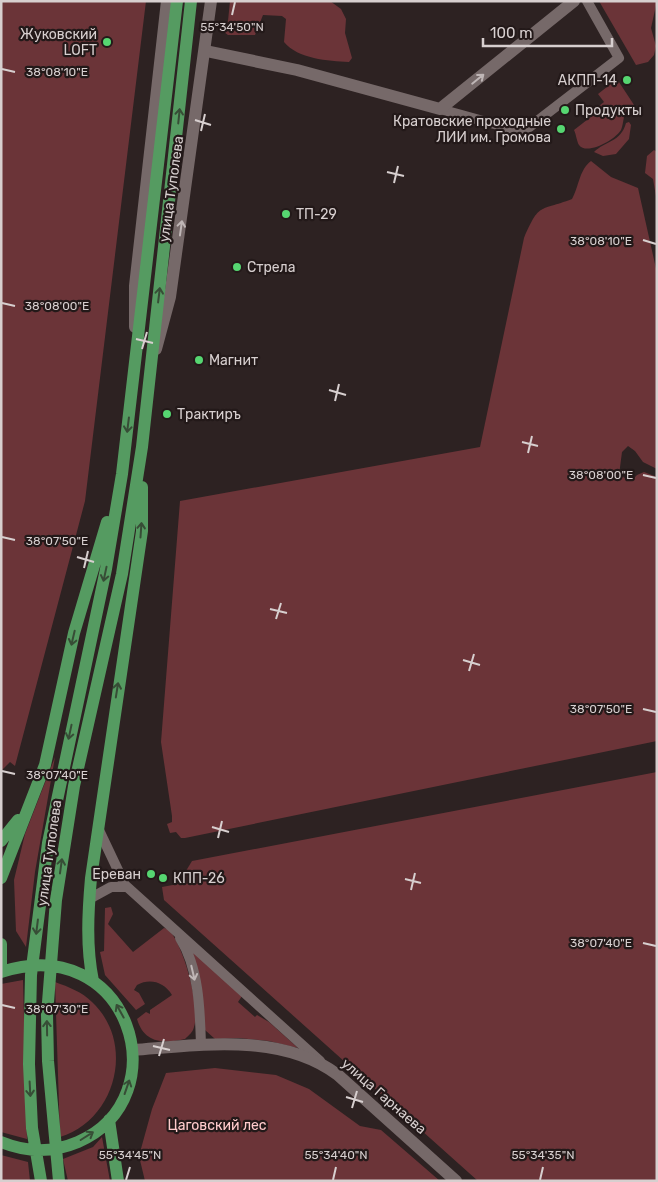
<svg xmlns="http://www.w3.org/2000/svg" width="658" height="1182" font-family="Rubik,sans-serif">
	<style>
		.green { fill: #6b3438 }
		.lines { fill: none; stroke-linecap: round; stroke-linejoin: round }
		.minor { stroke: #766969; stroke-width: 10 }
		.tertiary { stroke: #766969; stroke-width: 12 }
		.secondary { stroke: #766969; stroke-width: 12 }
		.primary { stroke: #559b61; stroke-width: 12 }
		.oneway { stroke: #bfb6b6 }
		.oneway2 { stroke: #374d36 }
		.ticks { fill: none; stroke: #d7cfcf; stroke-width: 2 }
		.poi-dot { fill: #56d671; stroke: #231919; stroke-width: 2 }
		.labels { text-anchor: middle; stroke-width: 4.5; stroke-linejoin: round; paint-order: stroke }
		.poi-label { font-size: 14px; fill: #d7cfcf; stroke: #231919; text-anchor: start }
		.street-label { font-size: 14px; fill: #d7cfcf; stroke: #231919 }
		.park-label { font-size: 14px; fill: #ffcbcc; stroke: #231919 }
		.ticks-label { font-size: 12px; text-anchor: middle; fill: #d7cfcf; stroke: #231919; stroke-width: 4.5; stroke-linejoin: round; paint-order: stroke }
	</style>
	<rect width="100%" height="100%" fill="#2d2222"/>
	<!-- green -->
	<path class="green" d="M1 1H146L85 501 15 766 10 762 1 771Z
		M230 1H330L341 9 346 19 345 33 352 58 349 62C328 61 298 59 284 42L286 19 282 16 263 15 255 35H228L224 32 228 21Z
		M599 1H657L651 28 656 46 654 55 648 62 636 65Z
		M617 79 636 108 634 112 625 114C623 119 623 126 621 130 616 139 587 156 579 145 577 142 576 134 574 130L592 116 590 113 604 102 598 94Z
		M629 122 631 125 629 139 616 154 603 156 594 152C605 141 621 142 626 123Z
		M654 150 657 152V202L653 179 645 173 647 156Z
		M591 161 611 177 638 188 657 273V469L643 462 635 451 628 446 622 452 619 475 631 481 637 475 644 472 657 477V741L185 838H181L176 832 170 833 167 824 172 822V816L161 742 180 501 480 447 524 238C540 202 538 212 572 199 579 187 579 170 591 161Z
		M55 757 35 872 26 947 16 931 14 880 25 834Z
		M657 772V1181H478L164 900 162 887 178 884 192 861Z
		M111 907 113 914 108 924 133 952 164 928 168 929C183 943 201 1007 194 1027 193 1032 189 1035 185 1039 163 1044 144 1043 137 1019L146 1012 150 1014V1010L172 995C164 982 150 978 137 985L134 990 139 993 145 1004 136 1010 105 975 100 952 104 951 105 908Z
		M186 944 242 996 238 1002 255 1017 257 1015 269 1022 298 1048 269 1041 239 1038 215 1039 205 1030Z
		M23 980 27 1139 1 1132V984Z
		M55 982C69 987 82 992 92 1002 136 1043 116 1120 60 1137Z
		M215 1068 276 1075 309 1089 360 1126 381 1130 440 1181H145L139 1156 152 1109 166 1073Z
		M102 1137 110 1181H68L63 1159 93 1147Z
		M1 1155 28 1162 30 1181H1Z"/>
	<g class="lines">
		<!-- minor -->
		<path class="minor" d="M440 109 523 132 619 58 587 1
			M98 828 125 885 320 1061
			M89 899 111 887H127
			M180 938C199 968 200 1010 201 1045"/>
		<!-- tertiary -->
		<path class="tertiary" d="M206 51 297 70 440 109 574 1
			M133 1050C200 1045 281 1032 338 1075L456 1181"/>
		<!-- secondary -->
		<path class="secondary" d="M135 327V286L167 1
			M156 349 170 297 211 1"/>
		<!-- primary -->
		<path class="primary" d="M1 841 18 820
			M1 878 45 765 74 633 107 522
			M1 944V967
			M1 972C129 930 181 1097 78 1142 52 1153 28 1153 1 1142
			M93 981C86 947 88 912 91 878L142 531V487
			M109 1120 118 1181
			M41 1181 32 1128 29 1064 31 975 48 843 106 569 122 474 177 1
			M59 1181 48 1061 47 1015 56 900 74 786 122 574 142 447 191 1"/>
	</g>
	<!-- one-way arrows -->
	<defs><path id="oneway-shaft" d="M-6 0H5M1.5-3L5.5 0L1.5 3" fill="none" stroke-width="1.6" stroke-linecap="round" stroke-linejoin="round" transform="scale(1.25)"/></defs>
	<g class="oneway">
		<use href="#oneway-shaft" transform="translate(478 79) rotate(-39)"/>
		<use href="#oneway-shaft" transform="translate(181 228) rotate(-82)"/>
		<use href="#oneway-shaft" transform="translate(193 973) rotate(77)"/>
	</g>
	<g class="oneway2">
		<use href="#oneway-shaft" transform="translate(179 116) rotate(-84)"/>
		<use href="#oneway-shaft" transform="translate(159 295) rotate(-83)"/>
		<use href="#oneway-shaft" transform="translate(128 425) rotate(97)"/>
		<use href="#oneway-shaft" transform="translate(141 530) rotate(-86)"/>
		<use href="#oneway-shaft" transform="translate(105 574) rotate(102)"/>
		<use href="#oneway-shaft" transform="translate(73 638) rotate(103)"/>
		<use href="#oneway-shaft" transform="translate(117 690) rotate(-81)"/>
		<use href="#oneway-shaft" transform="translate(70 732) rotate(102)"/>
		<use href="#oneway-shaft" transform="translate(61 866) rotate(-82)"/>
		<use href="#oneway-shaft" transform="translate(37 927) rotate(97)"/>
		<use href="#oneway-shaft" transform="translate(120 1011) rotate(-119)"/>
		<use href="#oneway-shaft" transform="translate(47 1028) rotate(-91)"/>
		<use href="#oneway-shaft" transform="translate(127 1087) rotate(-71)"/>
		<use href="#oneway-shaft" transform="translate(30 1089) rotate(87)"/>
		<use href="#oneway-shaft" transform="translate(87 1136) rotate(-32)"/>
	</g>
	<!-- ticks -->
	<path class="ticks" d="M232 15 235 2M2 69 15 72M195 120 211 125M201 131 205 114M387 172 404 176M394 183 398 166M643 240 656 244M2 303 15 306M136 339 153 343M142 349 147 332M329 390 346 395M335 401 339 384M522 442 538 446M528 453 532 436M643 475 656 478M2 537 15 540M77 557 94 562M84 568 88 551M270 609 287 613M276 619 281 603M463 660 480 665M469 671 474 654M643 709 656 712M2 771 15 774M212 827 229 832M218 838 222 821M405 879 421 883M411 890 415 873M643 943 656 946M2 1005 15 1008M153 1046 170 1050M159 1056 164 1039M346 1097 363 1102M352 1108 357 1091M126 1180 130 1167M333 1180 336 1167M540 1180 543 1167"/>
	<!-- markers -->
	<g class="poi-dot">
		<circle cx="107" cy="42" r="5"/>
		<circle cx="627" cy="80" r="5"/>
		<circle cx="565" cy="110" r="5"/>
		<circle cx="561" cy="129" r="5"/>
		<circle cx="286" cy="214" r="5"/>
		<circle cx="237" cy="267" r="5"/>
		<circle cx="199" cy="360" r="5"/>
		<circle cx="167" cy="414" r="5"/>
		<circle cx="151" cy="874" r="5"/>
		<circle cx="163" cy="878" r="5"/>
	</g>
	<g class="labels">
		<!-- poi labels -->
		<g class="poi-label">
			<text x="97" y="39" text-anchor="end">Жуковский<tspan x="97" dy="16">LOFT</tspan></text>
			<text x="617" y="85" text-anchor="end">АКПП-14</text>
			<text x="575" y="115">Продукты</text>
			<text x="551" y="126" text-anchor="end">Кратовские проходные<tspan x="551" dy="16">ЛИИ им. Громова</tspan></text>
			<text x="296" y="219">ТП-29</text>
			<text x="247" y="272">Стрела</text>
			<text x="209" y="365">Магнит</text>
			<text x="177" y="419">Трактиръ</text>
			<text x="141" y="879" text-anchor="end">Ереван</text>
			<text x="173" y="883">КПП-26</text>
		</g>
		<!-- street labels -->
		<g class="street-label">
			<text transform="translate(171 189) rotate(-82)" y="5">улица Туполева</text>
			<text transform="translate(49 853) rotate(-82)" y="5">улица Туполева</text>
			<text transform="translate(384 1096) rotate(41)" y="5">улица Гарнаева</text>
		</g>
		<!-- park labels -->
		<g class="park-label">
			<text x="217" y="1130">Цаговский лес</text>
		</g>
	</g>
	<g class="ticks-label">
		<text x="232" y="31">55°34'50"N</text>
		<text x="57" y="76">38°08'10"E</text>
		<text x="601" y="245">38°08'10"E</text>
		<text x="57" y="310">38°08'00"E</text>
		<text x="601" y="479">38°08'00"E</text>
		<text x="57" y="545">38°07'50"E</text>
		<text x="601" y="713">38°07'50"E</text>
		<text x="57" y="779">38°07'40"E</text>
		<text x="601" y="947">38°07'40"E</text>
		<text x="57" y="1013">38°07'30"E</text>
		<text x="130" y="1159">55°34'45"N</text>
		<text x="336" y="1159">55°34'40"N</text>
		<text x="543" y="1159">55°34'35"N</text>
	</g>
	<!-- border -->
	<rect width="658" height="1182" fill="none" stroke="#d7cfcf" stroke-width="5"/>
	<!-- scale -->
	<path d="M483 38v8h129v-8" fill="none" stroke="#d7cfcf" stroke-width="2.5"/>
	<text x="490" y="38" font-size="15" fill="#d7cfcf" stroke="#231919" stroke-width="4" paint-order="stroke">100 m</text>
</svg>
